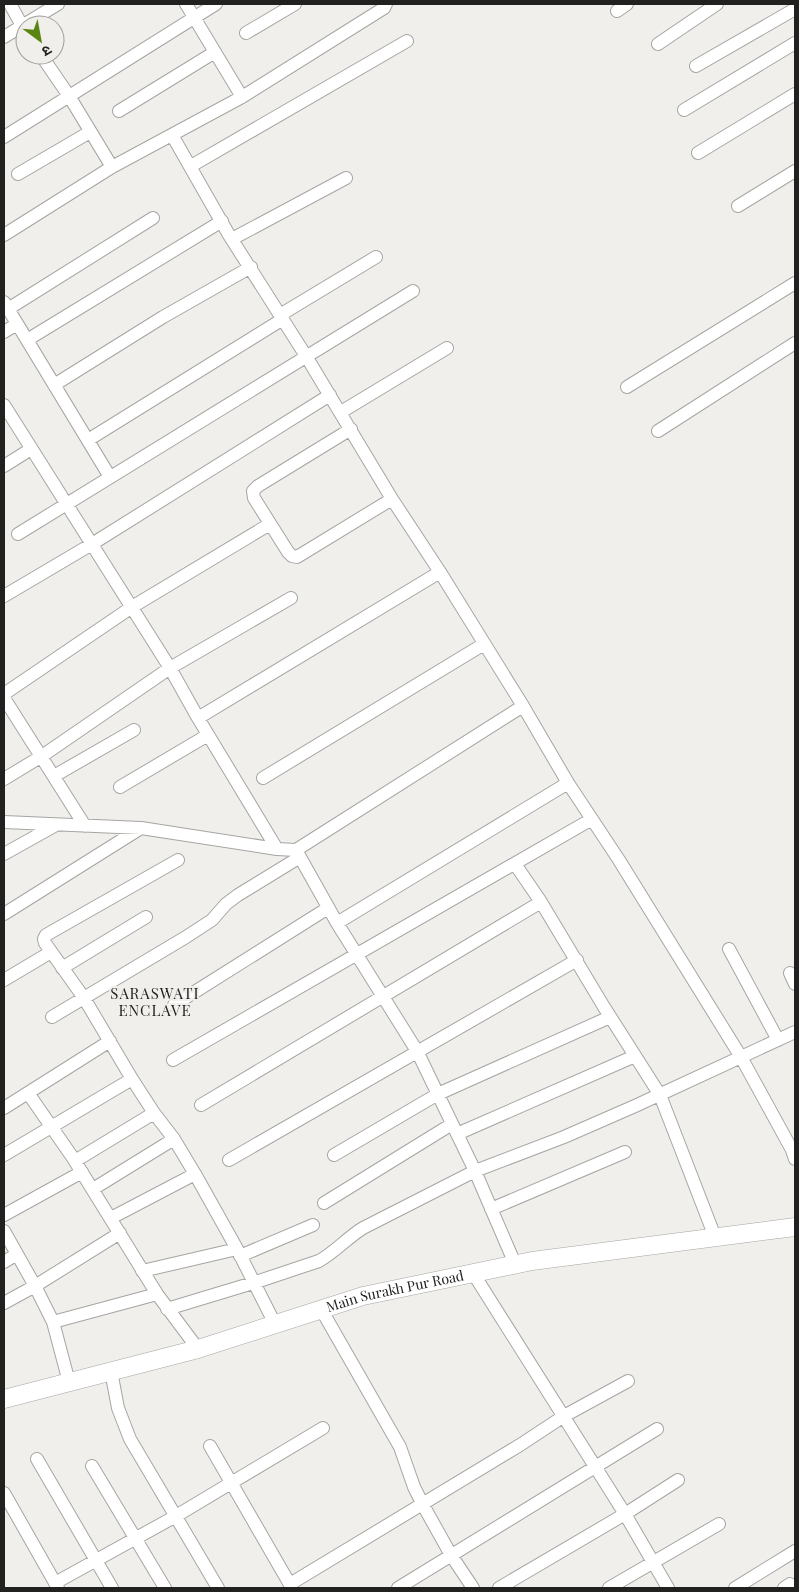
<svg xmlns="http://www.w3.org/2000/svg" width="799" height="1592" font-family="'Playfair Display','Noto Sans Devanagari',serif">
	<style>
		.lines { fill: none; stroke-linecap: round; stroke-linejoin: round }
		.street-casing { stroke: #a6a5a2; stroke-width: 14 }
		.secondary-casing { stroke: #a6a5a2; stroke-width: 19 }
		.street { stroke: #fff; stroke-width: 12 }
		.secondary { stroke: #fff; stroke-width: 18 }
		.labels { text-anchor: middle; stroke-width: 4; stroke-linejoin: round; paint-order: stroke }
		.street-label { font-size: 14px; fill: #212120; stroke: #f0efec }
		.neighbourhood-label { font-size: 15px; letter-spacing: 1px; fill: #212120; stroke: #f0efec }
	</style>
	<rect width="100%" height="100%" fill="#f0efec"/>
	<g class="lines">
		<!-- street casing -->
		<g class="street-casing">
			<path id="street" d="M10 4 25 31
				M186 4 242 97
				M617 11 627 4
				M246 33 295 4
				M4 37 58 4
				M658 44 717 4
				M41 55 69 96 112 167
				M696 66 795 9
				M684 110 795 43
				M119 111 215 52
				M172 135 229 235 306 356 392 499 440 572 523 706 568 783 619 860 741 1057 792 1150 795 1159
				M4 137 216 4
				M698 153 795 94
				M191 166 407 41
				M18 174 90 132
				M738 206 795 171
				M4 235 112 167 242 97 384 8 386 4
				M232 239 346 178
				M4 302 110 477
				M8 309 153 218
				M280 315 376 257
				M4 332 17 324
				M27 340 222 221
				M54 385 163 317 251 267
				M627 387 795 283
				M4 405 170 668 198 718 277 849
				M341 412 447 348
				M351 429 258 486 253 491 254 498 288 552 292 556 297 557 392 499
				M658 431 795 343
				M88 440 283 319
				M4 466 31 449
				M18 534 413 291
				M4 596 92 544 330 395
				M4 694 132 607 270 524
				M4 698 85 826
				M198 718 440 572
				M54 776 134 730
				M263 778 484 644
				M4 779 42 756 170 668 291 598
				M120 787 208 735
				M4 822 141 828 277 849 296 850 523 706
				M296 850 337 923 417 1051 475 1171 515 1264
				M4 854 56 825
				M178 860 46 935 44 939 45 943 84 998 132 1079 154 1113 174 1139 195 1174
				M515 864 541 902 604 1007 660 1095 715 1237
				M4 914 141 828
				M337 923 568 783
				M729 949 778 1040
				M62 968 146 917
				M790 973 795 984
				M4 980 51 952
				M174 1005 328 908
				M52 1017 186 937 212 920 226 904 238 895 300 857
				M173 1060 592 819
				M28 1093 73 1158 157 1294 198 1349
				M201 1105 541 902
				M4 1108 110 1041
				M457 1134 635 1056
				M4 1155 132 1079
				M334 1155 438 1094 610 1017
				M229 1160 577 960
				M75 1161 154 1113
				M93 1189 174 1139
				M324 1203 452 1124
				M491 1209 625 1152
				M4 1215 82 1172
				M111 1218 195 1174 237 1249 275 1324
				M4 1231 35 1286 53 1322 69 1382
				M240 1256 313 1225
				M4 1262 17 1254
				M142 1271 237 1249
				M473 1273 625 1514 668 1588
				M4 1303 35 1286 120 1233
				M167 1309 253 1283 319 1261C335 1252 347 1238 363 1228L475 1171 564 1137 635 1106 795 1032
				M321 1309 400 1447 414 1487 423 1505 451 1555 473 1588
				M53 1322 157 1294
				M111 1371 118 1408 130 1439 218 1588
				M210 1446 292 1588
				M37 1459 112 1588
				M92 1466 165 1588
				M4 1493 58 1588
				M55 1583 176 1516 323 1428
				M290 1584 520 1445 564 1416 628 1381
				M398 1588 657 1429
				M499 1588 625 1514 678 1480
				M609 1588 719 1524
				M735 1588 795 1551
				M784 1588 790 1584"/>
		</g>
		<!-- secondary casing -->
		<g class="secondary-casing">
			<g id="secondary">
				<path id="s1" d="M4 1399 198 1349 363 1296 532 1261 795 1227"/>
			</g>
		</g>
		<!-- street -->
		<use href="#street" class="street"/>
		<!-- secondary -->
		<use href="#secondary" class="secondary"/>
	</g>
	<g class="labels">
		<!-- street labels -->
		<g class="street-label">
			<text dy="5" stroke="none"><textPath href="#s1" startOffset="406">Main Surakh Pur Road</textPath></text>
		</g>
		<!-- neighbourhood labels -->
		<g class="neighbourhood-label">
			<text x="155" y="999">SARASWATI<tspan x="155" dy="17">ENCLAVE</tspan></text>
		</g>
	</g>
	<!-- border -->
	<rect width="799" height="1592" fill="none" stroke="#212120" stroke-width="10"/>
	<!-- north arrow -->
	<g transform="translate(40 40) rotate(148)"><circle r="24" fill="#f0efec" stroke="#9d9d9a"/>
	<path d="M0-4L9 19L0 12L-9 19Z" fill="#598512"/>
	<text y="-8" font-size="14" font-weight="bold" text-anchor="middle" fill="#212120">उ</text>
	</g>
</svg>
